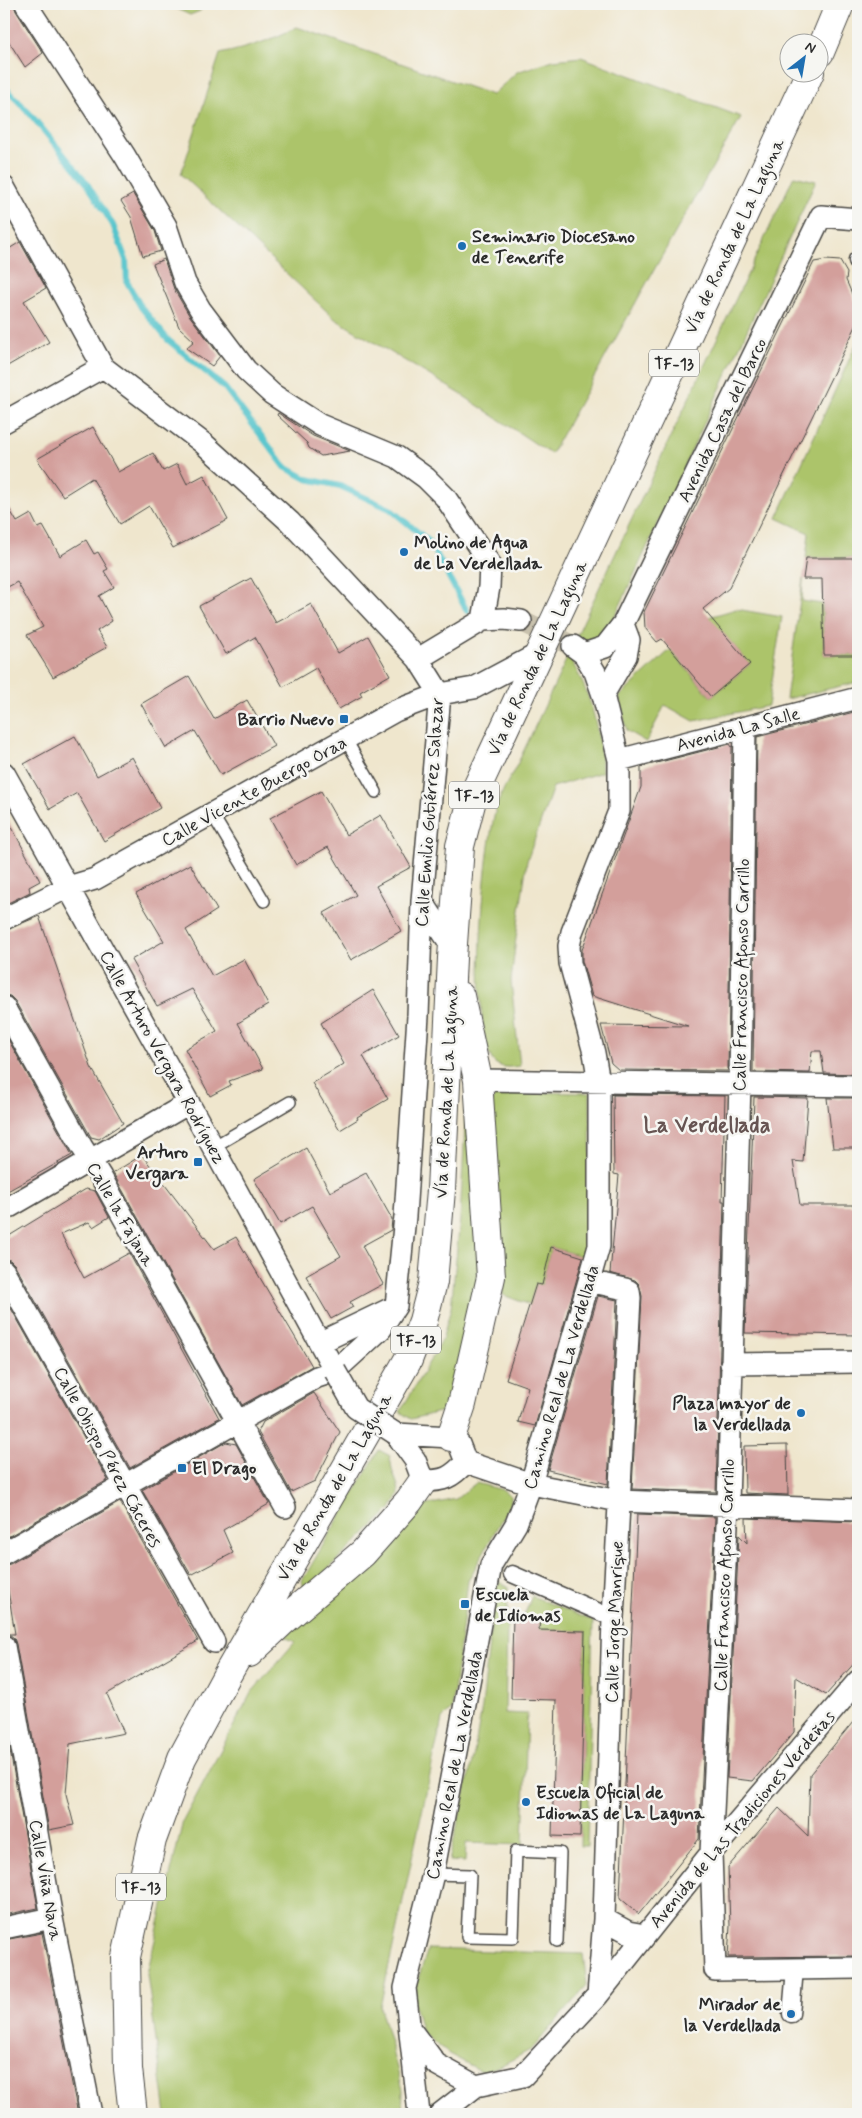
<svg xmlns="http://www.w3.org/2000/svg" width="862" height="2118" font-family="Mynerve,sans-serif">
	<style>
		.green { fill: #acc46a; stroke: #6c784a }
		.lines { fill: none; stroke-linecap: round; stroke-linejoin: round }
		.stream { stroke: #57c5cc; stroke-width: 6 }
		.building { fill: #d39f9b }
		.minor-tunnel { stroke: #c8c1ad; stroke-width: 21; stroke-dasharray: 21 11; stroke-linecap: butt }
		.service-casing { stroke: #484743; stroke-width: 14 }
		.pedestrian-casing { stroke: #484743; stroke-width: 19 }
		.minor-casing { stroke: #484743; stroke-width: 24 }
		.primary-casing { stroke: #484743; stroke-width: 30 }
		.service { stroke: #fff; stroke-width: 11 }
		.pedestrian { stroke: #fff; stroke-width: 16 }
		.minor { stroke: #fff; stroke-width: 21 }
		.primary { stroke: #fff; stroke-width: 28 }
		.minor-bridge-casing { stroke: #484743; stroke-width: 24; stroke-linecap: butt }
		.minor-bridge { stroke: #fff; stroke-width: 21 }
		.poi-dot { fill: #1f6fb2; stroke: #f6f6f2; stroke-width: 2 }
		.labels { text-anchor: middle; stroke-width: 5; stroke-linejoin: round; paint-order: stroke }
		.shield { fill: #f6f6f2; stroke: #686867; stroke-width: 1 }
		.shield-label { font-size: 16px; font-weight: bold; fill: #2b2b2b }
		.poi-label { font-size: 18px; font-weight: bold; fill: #2b2b2b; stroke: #f6f6f2; text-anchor: start }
		.street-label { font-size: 18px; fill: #2b2b2b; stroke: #f6f6f2 }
		.district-label { font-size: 22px; font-weight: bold; fill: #665452; stroke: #f6f6f2 }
	</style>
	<rect width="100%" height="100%" fill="#f6f6f2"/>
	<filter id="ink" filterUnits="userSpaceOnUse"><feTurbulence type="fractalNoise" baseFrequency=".02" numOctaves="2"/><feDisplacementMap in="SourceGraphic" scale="10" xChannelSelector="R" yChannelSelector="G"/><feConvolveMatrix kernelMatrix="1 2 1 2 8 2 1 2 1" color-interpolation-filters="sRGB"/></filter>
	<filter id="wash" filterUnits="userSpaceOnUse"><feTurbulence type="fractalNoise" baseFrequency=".0096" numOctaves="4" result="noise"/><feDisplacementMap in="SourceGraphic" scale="20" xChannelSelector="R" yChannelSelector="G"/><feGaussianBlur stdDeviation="1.12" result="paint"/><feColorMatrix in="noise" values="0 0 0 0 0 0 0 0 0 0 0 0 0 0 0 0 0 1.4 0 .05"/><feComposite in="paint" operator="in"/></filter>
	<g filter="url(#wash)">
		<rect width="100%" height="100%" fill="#efe6cd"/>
		<!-- green -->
		<path class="green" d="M166 4H205L200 11 190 15Z
			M297 27 492 95 517 72 553 60 581 57 741 117 650 277 551 454 459 393 335 319 181 174 220 54C248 48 272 40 297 27Z
			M794 176 816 181 606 636 594 642 576 637Z
			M858 340V558H806L809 533 777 518Z
			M803 579 802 601 822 604 824 655H858V682L786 699Z
			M736 609 782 617 768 706 694 721 665 705 646 742 627 731 619 697 670 650 711 697 750 664 709 617Z
			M568 656C591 691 600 731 602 772L553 787 527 861 516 938 511 981 520 1066C511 1067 503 1069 495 1063 468 1038 484 843 497 806 501 792 510 778 517 765 534 729 551 692 568 656Z
			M497 1092 590 1093 591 1212 584 1257 551 1247 542 1285 536 1284 530 1305 503 1295 491 1114V1103Z
			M466 1107 481 1274 447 1410 411 1419 400 1412 442 1340 451 1308 460 1219Z
			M379 1450 390 1456 392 1470 398 1486 399 1494 391 1509 305 1591 302 1581Z
			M476 1483 503 1490 511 1496V1502L468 1581 452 1709 442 1719 380 2007 403 2090 402 2114H166L147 1974 183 1821 251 1693 295 1642 285 1637 417 1507 456 1499Z
			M500 1582 508 1586 505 1713 527 1714 523 1845 466 1843 465 1862 449 1861 473 1758 482 1707 495 1589Z
			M532 1596 593 1621 587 1846H580L585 1631 539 1630 540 1617 524 1616Z
			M428 1949 583 1954 587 1985 532 2049 502 2065 483 2072 449 2054 422 2033 412 1997Z"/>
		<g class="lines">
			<!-- stream -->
			<path class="stream" d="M4 86 31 115 86 182 113 225 126 260 127 282 141 307 168 340 225 388 285 467 307 479 340 486 390 509 430 542 467 611"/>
		</g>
		<g id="blocks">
			<!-- building -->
			<path class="building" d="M4 4H14L16 11 43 53 25 67 4 34Z
				M133 194 155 231 161 251 143 256 131 217 121 201Z
				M20 242 46 288 24 301 49 342 4 368V252Z
				M164 259 174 289 189 315 220 356 212 366 186 348 194 341 179 327 153 264Z
				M826 260 840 261 847 273 846 280 858 308V322L729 588 703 609 750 664 711 697 662 639 657 642 645 628 644 612 814 262Z
				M278 413 313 436 350 451 321 456 309 448 307 443 277 415Z
				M93 427 118 472 153 453 163 471 177 464 187 484 204 475 228 520 173 548 149 506 120 524 92 478 63 496 37 459Z
				M4 500 17 522 31 514 38 528 43 526 60 556 86 540 94 554 98 552 108 569 104 571 114 587 99 596 112 621 97 631 107 647 53 677 27 635 43 627 17 582 4 589Z
				M806 558H858V655H824L822 579H803Z
				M251 578 276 623 311 604 338 653 368 636 390 675 360 692 362 696 339 709 316 668 283 687 255 637 226 654 199 606Z
				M189 676 214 719 247 700 274 746 221 775 195 731 166 748 141 704Z
				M858 711V1074L824 1073 821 1051H812L810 1073 753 1072 757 737Z
				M75 736 97 776 132 757 160 808 104 841 77 793 50 809 24 764Z
				M730 744 732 747 728 1071 619 1070 611 1063 601 1025 688 1026 592 996 582 961V950L641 787V767Z
				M321 791 346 835 381 815 411 867 376 886 401 931 351 960 324 913 356 895 328 847 296 865 270 818Z
				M4 812 40 881 29 887 30 892 4 905Z
				M190 864 217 910 186 930 212 976 244 959 268 1005 238 1023 263 1069 229 1081 231 1085 210 1096 185 1049 217 1031 192 989 157 1006 131 960 164 941 136 894Z
				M39 916 91 1067 123 1123 99 1139 91 1137 15 1001 10 996 4 995V931Z
				M373 990 399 1035 363 1056 388 1099 357 1117 358 1119 340 1130 312 1083 344 1064 321 1023Z
				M4 1032 72 1155 4 1193Z
				M613 1095 725 1096 722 1201H724L716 1492 632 1489 642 1296 639 1284 635 1280 610 1273 619 1175 614 1174Z
				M754 1097 808 1098 803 1162 793 1161 800 1205H858V1335L745 1333Z
				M827 1098H858V1148H833Z
				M306 1148 330 1192 366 1173 392 1219 391 1230 362 1246 383 1284 350 1302 353 1307 331 1319 306 1276 341 1256 312 1206 280 1224 254 1179Z
				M142 1155 214 1249 236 1237 312 1366 242 1405 113 1173Z
				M86 1189 95 1191 109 1217 93 1227 89 1222 61 1234 84 1278 129 1253 219 1418 130 1468 15 1265 10 1260 4 1259V1239Z
				M551 1247 583 1257 535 1426 518 1422 528 1387 506 1379 536 1284 542 1285Z
				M4 1296 108 1480 4 1539Z
				M598 1296 617 1300 608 1484 548 1470Z
				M314 1393 340 1432 315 1481 291 1492 258 1432 263 1422Z
				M226 1442 236 1444 269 1504 223 1530 233 1553 191 1575 142 1490Z
				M787 1445 788 1495 745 1493 744 1446Z
				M120 1502 198 1641 107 1694 124 1733 70 1744 66 1794 74 1825 49 1830 16 1644 14 1638 9 1634H15L4 1565 10 1564Z
				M637 1514 715 1517 699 1839 639 1914 620 1898Z
				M746 1518 858 1522V1659L826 1695 796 1677 794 1732 753 1781 727 1778 739 1535 747 1543Z
				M513 1616 540 1617 539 1630 585 1631 580 1837 552 1836 556 1700 511 1699Z
				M858 1716V1956L728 1957 730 1926 728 1867 779 1808 808 1836 810 1774Z
				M4 1717 38 1908 4 1915Z
				M42 1933 78 2114H4V1940Z"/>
		</g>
	</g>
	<g filter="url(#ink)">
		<use href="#blocks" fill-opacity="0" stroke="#484743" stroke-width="1"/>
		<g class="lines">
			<!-- minor-tunnel -->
			<path class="minor-tunnel" d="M521 621 573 646"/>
			<!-- service casing -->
			<g class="service-casing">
				<path id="service" d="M346 740 376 792
					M212 814 264 901
					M213 1147 290 1102
					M433 1874 470 1875 467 1937 513 1938 516 1851 560 1853 557 1941"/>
			</g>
			<!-- pedestrian casing -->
			<g class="pedestrian-casing">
				<path id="pedestrian" d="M857 260 858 264
					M512 1574 613 1618
					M791 2014 795 1969"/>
			</g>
			<!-- minor casing -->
			<g class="minor-casing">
				<path id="minor" d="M26 4 125 156 166 226 185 283 200 309 246 370 272 394 320 425 397 457 426 478 445 497 490 564 489 587 483 620
					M4 187 103 367 203 443 290 522 418 659 440 694 422 901 418 1016 405 1216 396 1306 381 1329 335 1371 317 1377 4 1553
					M4 422 103 367
					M584 654 605 647 623 624 821 216 858 219
					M418 659 483 620 504 619 521 621
					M603 695 626 656 629 640 623 624
					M745 727 740 1083 728 1504 711 1853 715 1970 858 1968
					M619 760 858 698
					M4 773 202 1127 335 1371
					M422 901 453 948
					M4 919 68 887 95 879 395 711 440 694 474 688 538 654
					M4 1007 82 1147 101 1177 285 1507
					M478 1080 858 1086
					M4 1210 189 1103
					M4 1271 214 1642
					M589 1281 625 1289 629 1291 630 1298 613 1618 604 1919 598 1995
					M321 1342 396 1306
					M731 1364 858 1362
					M396 1434 415 1460 423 1481C444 1481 451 1478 466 1462
					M396 1434 451 1437 459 1444 466 1462
					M466 1462 531 1484 619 1501 858 1510
					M4 1646 52 1918 91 2114
					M604 1919 628 1932 645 1935
					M4 1928 52 1918
					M410 2029 436 2064 476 2086
					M419 2114 405 1988 433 1874 491 1565 516 1524 531 1484 599 1246V1082L594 1053 570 963 569 946 572 932 619 811V760L603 695 595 672 584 654 573 646
					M440 2114 476 2086 523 2076 598 1995 711 1853 858 1681"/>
			</g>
			<!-- primary casing -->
			<g class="primary-casing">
				<path id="primary" d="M820 52 840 4
					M451 1437 462 1404 491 1277 478 1080 460 996
					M249 1653 283 1621 363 1553 409 1501 423 1481
					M133 2114 128 2069 126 1957 152 1840 182 1758 227 1675 408 1360 423 1321 433 1282 441 1190 452 958 460 846 473 796 810 72"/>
			</g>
			<!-- service -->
			<use href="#service" class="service"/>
			<!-- pedestrian -->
			<use href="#pedestrian" class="pedestrian"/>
			<!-- minor -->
			<use href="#minor" class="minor"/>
			<!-- primary -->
			<use href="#primary" class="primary"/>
			<!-- minor-bridge casing -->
			<g class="minor-bridge-casing">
				<path id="minor-bridge" d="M335 1371 356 1408 396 1434"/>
			</g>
			<!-- minor-bridge -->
			<use href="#minor-bridge" class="minor-bridge"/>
		</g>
	</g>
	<!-- markers -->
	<g class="poi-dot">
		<circle cx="462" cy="246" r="5"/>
		<circle cx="404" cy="552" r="5"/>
		<rect x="339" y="714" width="10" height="10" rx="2.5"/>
		<rect x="193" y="1157" width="10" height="10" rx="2.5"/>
		<circle cx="801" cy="1413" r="5"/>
		<rect x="177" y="1463" width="10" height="10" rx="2.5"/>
		<rect x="460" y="1599" width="10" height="10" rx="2.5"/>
		<circle cx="526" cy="1802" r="5"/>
		<circle cx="791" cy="2014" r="5"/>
	</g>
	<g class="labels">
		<!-- shield labels -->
		<g class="shield">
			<rect x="649" y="349.5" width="50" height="27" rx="4"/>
			<rect x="449" y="781.5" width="50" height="27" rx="4"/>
			<rect x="391" y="1326.5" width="50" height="27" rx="4"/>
			<rect x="116" y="1873.5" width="50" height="27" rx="4"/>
		</g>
		<g class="shield-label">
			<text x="674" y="369">TF-13</text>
			<text x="474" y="801">TF-13</text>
			<text x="416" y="1346">TF-13</text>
			<text x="141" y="1893">TF-13</text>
		</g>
		<!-- poi labels -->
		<g class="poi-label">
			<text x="472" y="242">Seminario Diocesano<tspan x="472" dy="21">de Tenerife</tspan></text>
			<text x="414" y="548">Molino de Agua<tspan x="414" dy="21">de La Verdellada</tspan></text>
			<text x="334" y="725" text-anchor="end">Barrio Nuevo</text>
			<text x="188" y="1158" text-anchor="end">Arturo<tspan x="188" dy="21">Vergara</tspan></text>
			<text x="791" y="1409" text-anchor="end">Plaza mayor de<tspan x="791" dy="21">la Verdellada</tspan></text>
			<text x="192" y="1474">El Drago</text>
			<text x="475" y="1600">Escuela<tspan x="475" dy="21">de Idiomas</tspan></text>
			<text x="536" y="1798">Escuela Oficial de<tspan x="536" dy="21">Idiomas de La Laguna</tspan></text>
			<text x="781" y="2010" text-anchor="end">Mirador de<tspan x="781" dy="21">la Verdellada</tspan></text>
		</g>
		<!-- street labels -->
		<g class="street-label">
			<text transform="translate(734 236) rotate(-65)" y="6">Vía de Ronda de La Laguna</text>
			<text transform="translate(722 420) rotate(-64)" y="6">Avenida Casa del Barco</text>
			<text transform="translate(537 658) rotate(-65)" y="6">Vía de Ronda de La Laguna</text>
			<text transform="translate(738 729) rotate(-15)" y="6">Avenida La Salle</text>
			<text transform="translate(254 791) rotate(-29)" y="6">Calle Vicente Buergo Oraa</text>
			<text transform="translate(429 812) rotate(-86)" y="6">Calle Emilio Gutiérrez Salazar</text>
			<text transform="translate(741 975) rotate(-89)" y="6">Calle Francisco Afonso Carrillo</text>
			<text transform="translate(163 1057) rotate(61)" y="6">Calle Arturo Vergara Rodríguez</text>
			<text transform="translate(446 1092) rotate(-87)" y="6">Vía de Ronda de La Laguna</text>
			<text transform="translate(121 1214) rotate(60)" y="6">Calle la Fajana</text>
			<text transform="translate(561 1377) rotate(-74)" y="6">Camino Real de La Verdellada</text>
			<text transform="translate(108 1457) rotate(61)" y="6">Calle Obispo Pérez Cáceres</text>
			<text transform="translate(334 1487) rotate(-60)" y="6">Vía de Ronda de La Laguna</text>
			<text transform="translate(724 1575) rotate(-88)" y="6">Calle Francisco Afonso Carrillo</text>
			<text transform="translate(614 1622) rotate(-88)" y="6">Calle Jorge Manrique</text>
			<text transform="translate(454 1765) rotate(-79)" y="6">Camino Real de La Verdellada</text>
			<text transform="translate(742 1819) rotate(-50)" y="6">Avenida de Las Tradiciones Verdeñas</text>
			<text transform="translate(46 1880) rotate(80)" y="6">Calle Viña Nava</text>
		</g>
		<!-- district labels -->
		<g class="district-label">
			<text x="707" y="1132">La Verdellada</text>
		</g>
	</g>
	<!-- margin -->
	<rect width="862" height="2118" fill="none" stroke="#f6f6f2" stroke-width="20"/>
	<!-- north arrow -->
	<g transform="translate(804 58) rotate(31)"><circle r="24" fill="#f6f6f2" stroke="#a5a5a2"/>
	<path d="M0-4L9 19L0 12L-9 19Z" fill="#1f6fb2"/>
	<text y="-8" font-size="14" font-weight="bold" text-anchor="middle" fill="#2b2b2b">N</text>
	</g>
</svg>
